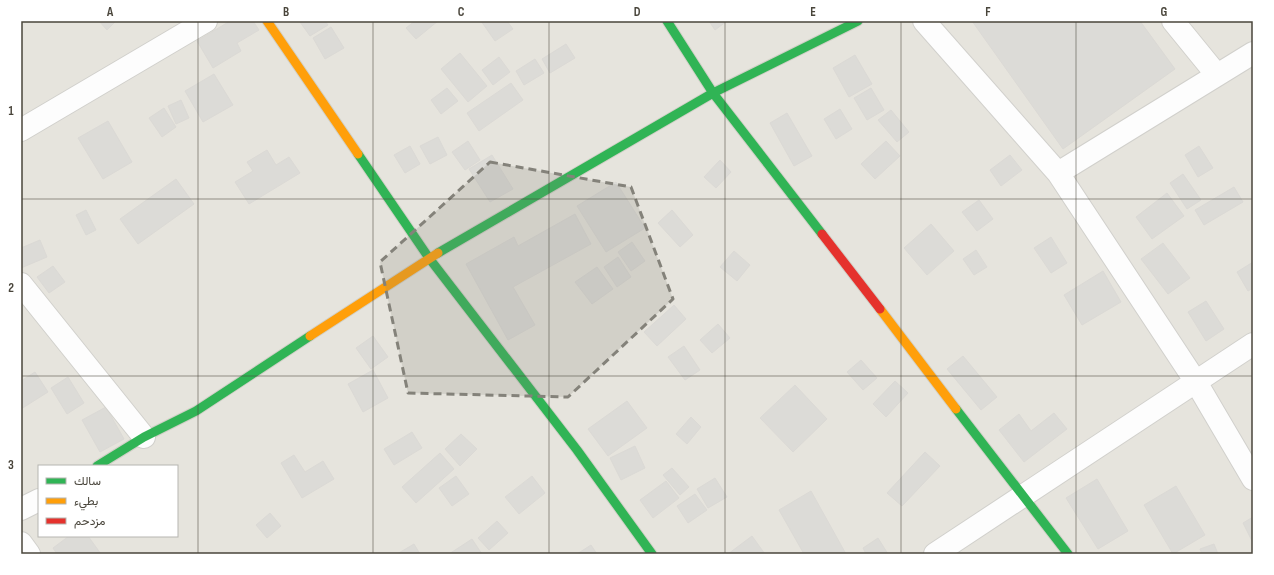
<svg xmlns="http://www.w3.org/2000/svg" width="1274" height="575" font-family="'Sofia Sans Condensed',Vazirmatn,sans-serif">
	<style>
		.residential { fill: #e6e4dd; fill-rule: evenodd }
		.building { fill: #dcdbd7; stroke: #dbd9d5 }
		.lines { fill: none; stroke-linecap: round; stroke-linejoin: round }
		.street-casing { stroke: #d1d0cc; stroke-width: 24 }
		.fast-casing { stroke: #d1d0c7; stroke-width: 11 }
		.slow-casing { stroke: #d1d0c7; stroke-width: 11 }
		.jam-casing { stroke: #d1d0c7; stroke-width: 11 }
		.street { stroke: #fdfdfd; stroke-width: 22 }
		.fast { stroke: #30b455; stroke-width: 9 }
		.slow { stroke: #ff9f0a; stroke-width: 9 }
		.jam { stroke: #e5322d; stroke-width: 9 }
		.marked { fill: #84827a; fill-opacity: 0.2; stroke: #84827a; stroke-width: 3; stroke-dasharray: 8 5; stroke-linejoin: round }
		.grid { fill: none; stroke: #49453b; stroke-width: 1; stroke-opacity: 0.55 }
		.neatline { fill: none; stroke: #49453b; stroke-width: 1.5 }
		.grid-label { font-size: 13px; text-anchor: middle; font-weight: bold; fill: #49453b }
	</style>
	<rect width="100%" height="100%" fill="#f3f2ef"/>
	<!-- residential -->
	<path class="residential" d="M21 21H1253V554H21ZM39 466H177V536H39Z"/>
	<!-- building -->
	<path class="building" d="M99 21H116L107 30Z
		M230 21H253L259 30 237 43 241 51 213 68 197 41Z
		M325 21 328 25 310 36 300 22Z
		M415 21H438L416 39 406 28Z
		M481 21H507L513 29 495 41Z
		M709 21H727L715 30Z
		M972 21H1140L1175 69 1063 149Z
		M331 27 344 48 325 59 313 38Z
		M566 44 575 58 550 73 542 59Z
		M460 53 487 86 468 102 441 69Z
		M855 55 872 84 849 97 833 68Z
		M499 57 510 72 493 85 482 70Z
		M535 59 544 73 524 85 516 71Z
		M214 74 233 105 203 122 185 91Z
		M511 83 523 100 479 131 467 113Z
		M447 88 458 101 441 114 431 100Z
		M871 88 884 110 867 120 854 98Z
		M181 100 189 118 176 124 168 106Z
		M164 108 176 127 162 137 149 118Z
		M840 109 852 129 836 139 824 119Z
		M891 110 909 132 897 142 878 120Z
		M787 113 812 156 794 166 770 123Z
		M108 121 132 162 103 179 78 138Z
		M438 137 447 155 430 164 420 146Z
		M468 141 480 160 465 170 452 152Z
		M886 141 900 156 875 179 861 164Z
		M410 146 420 164 405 173 394 155Z
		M1199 146 1213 168 1198 177 1185 155Z
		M267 150 276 165 289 157 300 173 249 204 235 182 253 171 247 162Z
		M492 155 513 189 490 202 469 169Z
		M1010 155 1022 170 1001 186 990 170Z
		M720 160 731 172 716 188 704 177Z
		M1183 174 1201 200 1187 209 1170 183Z
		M176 179 194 204 138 244 120 219Z
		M616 182 645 228 606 252 577 206Z
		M1234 187 1243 202 1204 225 1195 210Z
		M1167 193 1184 216 1152 239 1136 217Z
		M979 200 993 219 977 231 962 212Z
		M86 210 96 230 86 235 76 215Z
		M672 210 693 235 680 247 658 223Z
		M575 214 591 244 513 287 535 325 508 340 466 264 514 237 518 246Z
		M931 224 954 251 927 275 904 248Z
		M1051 237 1067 263 1051 273 1034 248Z
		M40 240 47 257 21 268V248Z
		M632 242 645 261 631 271 618 252Z
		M1163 243 1190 278 1168 294 1141 259Z
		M976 250 987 267 974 275 963 259Z
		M734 251 750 265 737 281 720 267Z
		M618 257 631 277 617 287 604 267Z
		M1253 262V288L1248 291 1237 272Z
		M53 266 65 282 49 293 37 277Z
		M597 267 613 289 592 304 575 282Z
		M1103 271 1121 302 1082 325 1064 295Z
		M1206 301 1224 329 1206 341 1188 312Z
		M674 305 686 319 657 346 644 332Z
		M718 324 730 338 712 353 700 340Z
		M373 336 388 357 371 369 356 348Z
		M684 346 700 370 685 380 668 357Z
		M963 356 997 397 981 410 947 369Z
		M861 360 877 378 863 390 847 372Z
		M373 370 388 398 363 412 348 384Z
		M35 372 48 392 21 409V381Z
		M68 377 84 403 67 414 51 388Z
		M895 381 908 393 886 417 873 404Z
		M795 385 827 419 793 452 760 418Z
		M627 401 647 428 608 456 588 429Z
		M106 407 124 439 100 452 82 420Z
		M1054 413 1067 429 1024 462 999 430 1019 414 1031 431Z
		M691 417 701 427 687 444 676 434Z
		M412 432 422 448 394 465 384 449Z
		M461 434 477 449 460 466 445 449Z
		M635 446 645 468 621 480 610 458Z
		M925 452 940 466 902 506 887 493Z
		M440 453 454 469 416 503 402 487Z
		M294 455 305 472 323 461 334 479 302 498 281 463Z
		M672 468 689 487 680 495 663 475Z
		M456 476 469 494 452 506 439 488Z
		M532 476 545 493 519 514 505 497Z
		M715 478 727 497 708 508 697 489Z
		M1097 479 1128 531 1098 549 1066 498Z
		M666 481 679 498 653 518 640 500Z
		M1176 486 1205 535 1173 554 1144 505Z
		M811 491 846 554H804L779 510Z
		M695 494 707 510 688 523 677 506Z
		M270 513 281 526 267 538 256 525Z
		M1253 517V543L1243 523Z
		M497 521 508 533 489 550 478 538Z
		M69 536H88L101 554H57L53 548Z
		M752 536 765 554H728Z
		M878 538 888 554H866L863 548Z
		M472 539 482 554H449Z
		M414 544 420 554H397Z
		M1214 544 1218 554H1202L1200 549Z
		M591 545 597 554H577Z"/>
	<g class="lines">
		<!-- street casing -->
		<g class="street-casing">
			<path id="street" d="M924 21 1058 173 1196 382 1253 479
				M1173 21 1217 75
				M21 130 206 21
				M1058 173 1253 53
				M21 284 144 437
				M21 509 39 500
				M21 543 29 554
				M935 554 1253 344"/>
		</g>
		<!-- fast casing -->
		<g class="fast-casing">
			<path id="fast" d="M667 21 713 93 822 234
				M358 154 429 258 577 450 652 554
				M438 253 713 93 858 21
				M956 409 1068 554
				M97 466 144 437 196 411 310 336"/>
		</g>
		<!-- slow casing -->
		<g class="slow-casing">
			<path id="slow" d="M267 21 358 154
				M880 309 956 409
				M310 336 438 253"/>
		</g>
		<!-- jam casing -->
		<g class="jam-casing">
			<path id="jam" d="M822 234 880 309"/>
		</g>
		<!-- street -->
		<use href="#street" class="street"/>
		<!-- fast -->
		<use href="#fast" class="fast"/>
		<!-- slow -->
		<use href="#slow" class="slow"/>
		<!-- jam -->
		<use href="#jam" class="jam"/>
	</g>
	<!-- marked area -->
	<path class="marked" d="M490 162 631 187 673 299 568 397 408 393 380 262Z"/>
	<!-- grid -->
	<path class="grid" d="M198 21V554M373 21V554M549 21V554M725 21V554M901 21V554M1076 21V554M21 199H1253M21 376H1253"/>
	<!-- border -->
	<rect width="1274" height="575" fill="none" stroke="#ffffff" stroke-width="44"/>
	<!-- legend -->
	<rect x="38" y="465" width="140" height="72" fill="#ffffff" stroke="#b6b5b1"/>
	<rect x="46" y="478" width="20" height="6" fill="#30b455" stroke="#b6b5b1"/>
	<text x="74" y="485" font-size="12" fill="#49453b">سالك</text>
	<rect x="46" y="498" width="20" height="6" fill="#ff9f0a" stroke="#b6b5b1"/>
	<text x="74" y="505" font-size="12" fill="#49453b">بطيء</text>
	<rect x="46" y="518" width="20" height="6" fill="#e5322d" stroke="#b6b5b1"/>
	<text x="74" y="525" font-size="12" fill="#49453b">مزدحم</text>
	<rect x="22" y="22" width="1230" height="531" class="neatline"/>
	<g class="grid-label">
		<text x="110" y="16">A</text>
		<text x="286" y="16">B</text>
		<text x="461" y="16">C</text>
		<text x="637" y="16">D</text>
		<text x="813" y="16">E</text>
		<text x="988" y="16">F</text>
		<text x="1164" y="16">G</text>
		<text x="11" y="115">1</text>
		<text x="11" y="292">2</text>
		<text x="11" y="469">3</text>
	</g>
</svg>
